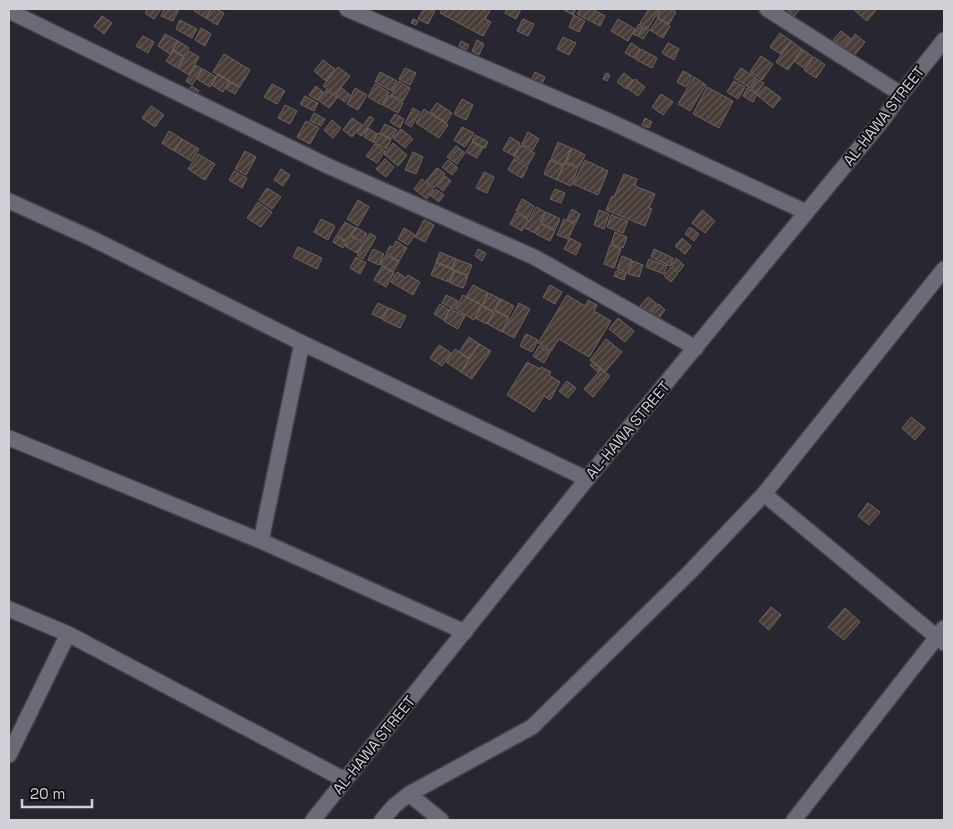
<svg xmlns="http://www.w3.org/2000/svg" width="953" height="829" font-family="'Space Grotesk',sans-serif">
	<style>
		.building { fill: url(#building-hatch); stroke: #70635e }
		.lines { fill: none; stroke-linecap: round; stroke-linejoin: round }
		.minor-casing { stroke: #43414a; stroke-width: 18 }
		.tertiary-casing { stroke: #43414a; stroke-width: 18 }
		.minor { stroke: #6c6a76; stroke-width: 15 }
		.tertiary { stroke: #6c6a76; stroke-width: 15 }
		.labels { text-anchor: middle; stroke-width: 4; stroke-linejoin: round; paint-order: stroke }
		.street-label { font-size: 15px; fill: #d1d0d7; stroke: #101014 }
	</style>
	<defs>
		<pattern id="building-hatch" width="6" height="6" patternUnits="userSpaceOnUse" patternTransform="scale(1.25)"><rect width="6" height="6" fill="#493d38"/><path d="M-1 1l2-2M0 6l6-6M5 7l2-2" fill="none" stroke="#625854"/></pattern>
	</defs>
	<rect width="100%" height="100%" fill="#282630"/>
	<!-- building -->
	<path class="building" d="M148 9H161L154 19 145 13Z
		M164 9H179L173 21 161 16Z
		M195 9H211L206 18 194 11Z
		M211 9H216L224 13 217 25 206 18Z
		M424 9H431L435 11 428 24 418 19Z
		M442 9H491L485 19 491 22 483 36 440 13Z
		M507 9H521L516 19 505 13Z
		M565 9H576L573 15 564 10Z
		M580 9H592L605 16 600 26 577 14Z
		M649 9H660L648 28 640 23Z
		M661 9H671L676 12 669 24 657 17Z
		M786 9H800L794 16Z
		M855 9H877L867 21 854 10Z
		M574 15 585 21 579 32 569 27Z
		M102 16 112 23 104 34 94 26Z
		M658 18 670 26 663 38 650 30Z
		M413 19 418 21 416 25 411 23Z
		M523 19 534 24 528 36 517 31Z
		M618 19 635 29 628 41 611 31Z
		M180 20 197 29 192 38 176 29Z
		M639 24 643 27 637 36 633 34Z
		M644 27 649 30 643 39 638 36Z
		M201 28 211 34 205 46 195 40Z
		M841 31 850 38 843 47 833 40Z
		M780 33 791 41 781 54 770 47Z
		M165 34 178 41 170 54 158 46Z
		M855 34 865 42 853 57 843 49Z
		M143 36 154 42 148 53 136 46Z
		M563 37 576 43 569 55 557 49Z
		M477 40 484 44 479 55 472 51Z
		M178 41 189 48 184 56 173 50Z
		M461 41 469 45 466 50 459 46Z
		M791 41 802 49 788 70 776 62Z
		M631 43 640 49 634 58 625 53Z
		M668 43 679 49 674 60 662 53Z
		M641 49 657 58 652 68 635 59Z
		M802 49 813 57 805 69 794 61Z
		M173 51 184 57 177 68 166 61Z
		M189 51 199 57 189 75 178 68Z
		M224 54 250 70 240 87 213 72Z
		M761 56 773 64 762 80 750 72Z
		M814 57 825 65 816 78 804 70Z
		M323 60 335 69 326 81 314 71Z
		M196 65 202 69 192 85 186 81Z
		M338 67 350 76 335 95 323 86Z
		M405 68 416 73 410 85 399 79Z
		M741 68 756 78 750 88 734 78Z
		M203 69 216 77 210 87 197 79Z
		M683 71 692 76 686 87 677 82Z
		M380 72 397 81 392 91 375 82Z
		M535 72 545 77 542 84 532 79Z
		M606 73 610 75 607 81 603 79Z
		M624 73 633 80 626 89 617 82Z
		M218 74 229 81 223 92 212 85Z
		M694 77 706 85 690 111 678 104Z
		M635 79 645 87 638 96 627 88Z
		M757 79 764 83 757 93 751 89Z
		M399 81 410 88 403 101 391 95Z
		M734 81 745 87 738 99 727 92Z
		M230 82 239 87 235 94 226 89Z
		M272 84 285 91 277 104 264 97Z
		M375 84 389 92 382 105 368 97Z
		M192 86 199 91 194 97 187 91Z
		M316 86 323 92 317 100 309 95Z
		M765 86 781 98 773 108 757 95Z
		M707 87 733 101 719 128 693 114Z
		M342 88 350 95 345 102 336 96Z
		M355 88 367 95 358 110 347 104Z
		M747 88 757 94 753 102 743 96Z
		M326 90 337 98 329 108 318 100Z
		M661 94 673 102 663 115 652 107Z
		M389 95 403 103 398 113 383 105Z
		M305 96 318 103 314 111 300 104Z
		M462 99 473 105 466 120 454 114Z
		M437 103 452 113 446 123 430 112Z
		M285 105 297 111 290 124 278 118Z
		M151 106 164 115 155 127 142 118Z
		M413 108 420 112 411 127 405 123Z
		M424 109 448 125 439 138 416 123Z
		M314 113 325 119 321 126 310 121Z
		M395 114 404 119 400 128 390 122Z
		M370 116 374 119 362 136 357 133Z
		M352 118 362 125 352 137 343 130Z
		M645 118 652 122 649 128 642 125Z
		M332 120 341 128 333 138 324 130Z
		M306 121 319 128 310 144 297 137Z
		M385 124 397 130 391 139 380 133Z
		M462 127 474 133 465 147 454 140Z
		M368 128 377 134 373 142 364 137Z
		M401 129 413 139 405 148 393 138Z
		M169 131 182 139 174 151 162 143Z
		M528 132 539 139 533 150 522 144Z
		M378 133 391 140 386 149 373 142Z
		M475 135 488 142 485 148 472 141Z
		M510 137 520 143 514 156 503 150Z
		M182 139 199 149 191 161 175 151Z
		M472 142 483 148 477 158 466 152Z
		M558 142 571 148 564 165 551 159Z
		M393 143 407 155 398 166 384 154Z
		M375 144 385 151 377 163 366 156Z
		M521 145 535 153 528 165 514 157Z
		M456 146 465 153 457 164 447 157Z
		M572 148 585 155 579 167 566 162Z
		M245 151 256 157 246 175 235 169Z
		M413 152 423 157 416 174 405 170Z
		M198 154 215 164 205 180 188 169Z
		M385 159 394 167 386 177 376 169Z
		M514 159 528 167 522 178 508 170Z
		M448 160 458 168 452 175 442 167Z
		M550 160 563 166 557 180 544 174Z
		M585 160 608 171 598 195 573 184Z
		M565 163 578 168 571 186 557 180Z
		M437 168 445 174 434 188 426 181Z
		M281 169 290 175 283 186 274 180Z
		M234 171 247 178 242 188 229 180Z
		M484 172 494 177 487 193 476 188Z
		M624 174 637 179 635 186 655 194 649 208 652 209 645 226 606 210 612 196 614 197Z
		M445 176 451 181 443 191 437 186Z
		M422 179 434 190 427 199 414 189Z
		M267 188 281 197 272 209 259 200Z
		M436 189 444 195 439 202 431 196Z
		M555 189 565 193 561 203 550 199Z
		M522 199 534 206 528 218 516 211Z
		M358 200 369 207 358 226 347 219Z
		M258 202 272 212 261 227 247 218Z
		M536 207 545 212 535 233 525 228Z
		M572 209 580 214 576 223 567 219Z
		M599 210 609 214 604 229 594 225Z
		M702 210 715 221 705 233 692 223Z
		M546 212 560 219 555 230 541 223Z
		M516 213 528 219 522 231 510 224Z
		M611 215 628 221 623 233 607 227Z
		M321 219 335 226 328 240 314 232Z
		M564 219 575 224 568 239 557 235Z
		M424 220 434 225 425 242 415 237Z
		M345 222 355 228 346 241 337 235Z
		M541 224 555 231 550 241 536 234Z
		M356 227 367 234 363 242 351 235Z
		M690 227 699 234 694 241 685 234Z
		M404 228 415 235 408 245 398 239Z
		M615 232 627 237 623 248 611 244Z
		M370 233 376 237 363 259 357 255Z
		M336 236 346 242 343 248 333 242Z
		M351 236 363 244 357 253 345 246Z
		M570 238 581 244 576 255 564 249Z
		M682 238 691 246 685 254 675 246Z
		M396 241 407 248 399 261 386 253 390 246 393 247Z
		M610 245 621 249 614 268 604 264Z
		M298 247 322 258 317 269 293 257Z
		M373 249 384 254 379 265 368 260Z
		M478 249 486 253 482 261 475 256Z
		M654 249 673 258 670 266 651 257Z
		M440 252 456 259 452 268 436 262Z
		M386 255 399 262 393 272 380 264Z
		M622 256 632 260 627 273 617 269Z
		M356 257 366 263 360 274 350 268Z
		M676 258 684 265 679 272 671 265Z
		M456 259 472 265 468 275 452 269Z
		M649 259 667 266 664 274 646 267Z
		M633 261 643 265 639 277 628 274Z
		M436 263 454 270 449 282 431 275Z
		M382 266 394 273 386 287 374 280Z
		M671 267 678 273 671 282 664 276Z
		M454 271 468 276 463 288 450 283Z
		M616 271 626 274 624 280 614 276Z
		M397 272 406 278 408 275 420 282 413 295 391 282Z
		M473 285 488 293 482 305 466 297Z
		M550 285 562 292 555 304 543 297Z
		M489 293 500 299 493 311 482 305Z
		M446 295 458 301 453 309 442 303Z
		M463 295 481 305 474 320 455 309Z
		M567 295 585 306 588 300 597 305 594 311 611 321 589 357 559 339 551 351 538 343Z
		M648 297 657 304 649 314 640 306Z
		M501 299 514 306 508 317 495 310Z
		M378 303 388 308 382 319 372 314Z
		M519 303 530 309 514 338 503 332Z
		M440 304 449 310 444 320 434 314Z
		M659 304 665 310 657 320 650 314Z
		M482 306 493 312 487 324 475 318Z
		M389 308 406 316 400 328 383 320Z
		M450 309 465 316 458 329 444 321Z
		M495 311 509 318 502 332 488 324Z
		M618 318 634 331 625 342 609 329Z
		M526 334 538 340 532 352 520 346Z
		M469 337 479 344 469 359 459 352Z
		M606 339 622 352 605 372 590 360Z
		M479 344 491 351 472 379 461 372Z
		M439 345 451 353 442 366 430 358Z
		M539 346 550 352 544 363 533 356Z
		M455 349 469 359 461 372 446 362Z
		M527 362 540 369 541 367 551 372 549 375 560 382 550 400 544 396 534 412 507 395Z
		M593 362 601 368 598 372 590 365Z
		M601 369 610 376 593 397 584 389Z
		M567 381 576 388 568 398 559 391Z
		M911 417 925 428 915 440 902 428Z
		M868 503 880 512 869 525 858 516Z
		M771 607 781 615 769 630 759 621Z
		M845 608 860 622 844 640 828 627Z"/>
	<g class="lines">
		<!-- minor casing -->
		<g class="minor-casing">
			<path id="minor" d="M347 9 609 121 806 212
				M767 9 901 94
				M9 11 328 166 534 257 696 348
				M9 201 93 239 302 343 587 479
				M9 438 261 541 465 632
				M764 494 944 643
				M261 541 302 343
				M9 609 68 634 345 780
				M9 755 68 634
				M409 794 441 820
				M382 820 394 806 409 794 532 727 689 573 764 494 944 269
				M794 820 944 628"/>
		</g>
		<!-- tertiary casing -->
		<g class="tertiary-casing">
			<path id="tertiary" d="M313 820 587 479 884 118 901 94 944 40"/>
		</g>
		<!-- minor -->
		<use href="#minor" class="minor"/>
		<!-- tertiary -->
		<use href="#tertiary" class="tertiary"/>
	</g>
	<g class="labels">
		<!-- street labels -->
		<g class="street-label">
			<text transform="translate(884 116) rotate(-52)" y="5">AL-HAWA STREET</text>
			<text transform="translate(628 430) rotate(-50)" y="5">AL-HAWA STREET</text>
			<text transform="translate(374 745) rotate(-51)" y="5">AL-HAWA STREET</text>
		</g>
	</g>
	<!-- border -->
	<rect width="953" height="829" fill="none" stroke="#d1d0d7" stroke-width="20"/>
	<!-- scale -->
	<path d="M22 799v8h70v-8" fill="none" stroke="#d1d0d7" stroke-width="2.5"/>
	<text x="30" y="799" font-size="15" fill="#d1d0d7" stroke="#101014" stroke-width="4" paint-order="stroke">20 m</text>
</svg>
